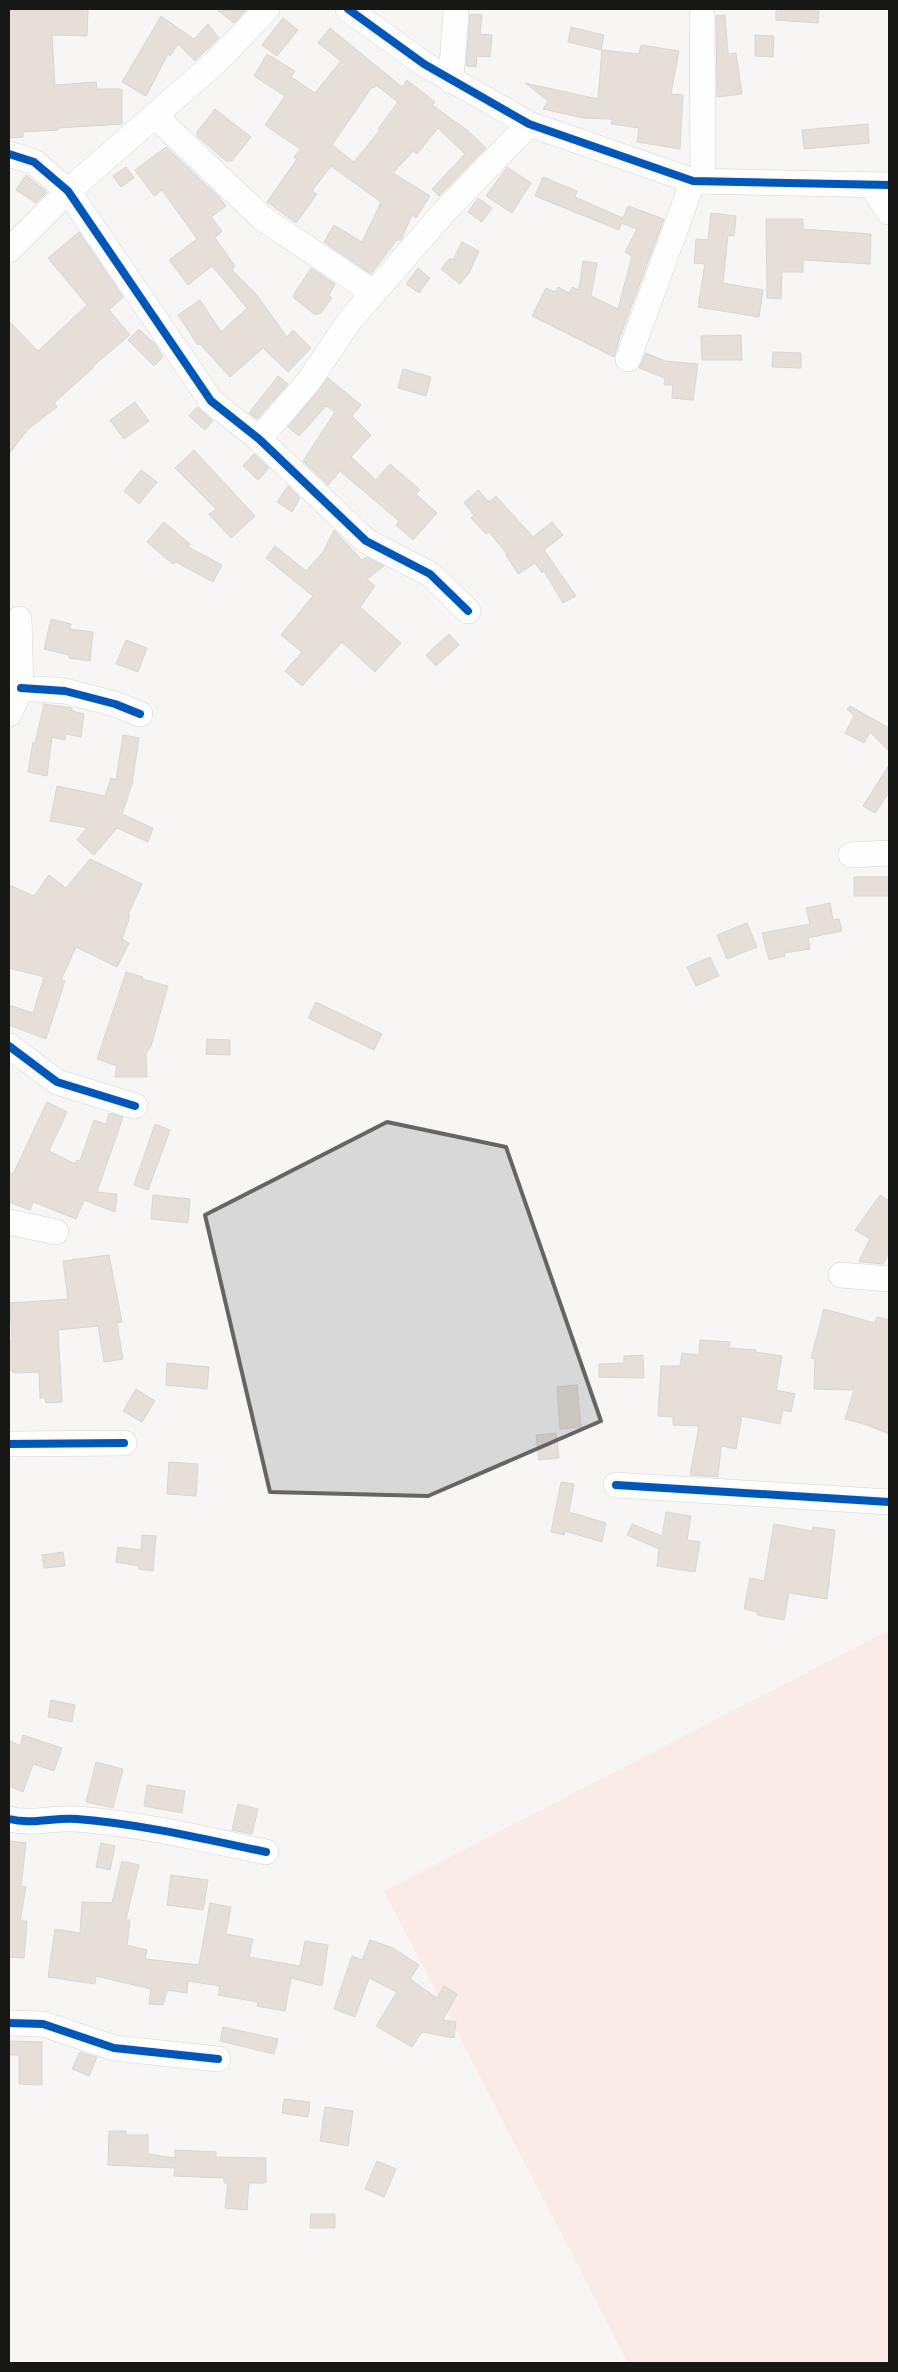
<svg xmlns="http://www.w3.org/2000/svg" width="898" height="2372" font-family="Literata,serif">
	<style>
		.green { fill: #faebe7 }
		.building { fill: #e5dfd8; stroke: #d7d6d5; fill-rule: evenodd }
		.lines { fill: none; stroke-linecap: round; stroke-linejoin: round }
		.minor-casing { stroke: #d4d4d3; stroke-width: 26 }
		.minor { stroke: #fefefe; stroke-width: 25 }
		.cycleway-casing { stroke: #f8f7f4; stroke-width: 11 }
		.cycleway { stroke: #0057b8; stroke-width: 8 }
		.marked { fill: #656564; fill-opacity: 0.2; stroke: #656564; stroke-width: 4; stroke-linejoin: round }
	</style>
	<rect width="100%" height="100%" fill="#f7f6f5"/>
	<!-- green -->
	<path class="green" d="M889 1630V2363H628L384 1891Z"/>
	<!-- building -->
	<path class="building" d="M9 9H88L87 36 52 35 55 85 96 82 97 89H122V124L58 128V130L23 132V137L9 138Z
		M216 9H247L234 23Z
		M776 9H819L818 23 776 20Z
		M470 14 482 15 480 34 492 35 490 57 477 56 476 67 466 66Z
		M725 15 728 54 736 53 742 94 717 97 716 16Z
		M161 16 194 39 208 24 219 38 195 61 178 44 170 56 168 54 146 96 122 82Z
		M283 18 298 30 277 56 262 45Z
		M571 27 604 35 601 50 568 42Z
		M330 28 402 87 407 80 435 102 432 105 467 130 486 148 439 196 432 189 465 154 438 128 417 154 413 151 393 173 430 196 416 218 412 215 401 240H397L371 274 324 242 334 225 362 242 381 202 331 166 312 191 317 194 296 223 267 202 297 159 294 157 300 149 265 125 285 96 254 76 267 54 295 71 291 77 315 93 341 61 318 43ZM376 85 398 102 378 129 380 130 354 162 332 145 372 87 374 88Z
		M755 35 774 36 773 57 755 56Z
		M641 45 679 51 671 94 683 95 680 149 637 142 639 128 611 124 612 119 583 118 543 109 548 101 525 83 598 99 602 50 639 54Z
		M215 109 251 137 232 161H226L197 136V132Z
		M868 124 869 143 804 149 802 130Z
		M166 147 218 196 226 206 211 217 222 231 215 238 235 266 232 270 256 294 287 337 293 330 311 348 288 372 263 348 230 377 200 344 198 345 178 315 200 300 221 332 247 308 212 266 188 285 169 260 197 239 162 190 154 196 135 170Z
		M126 167 134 178 121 187 113 176Z
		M507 167 531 183 512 213 486 196Z
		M26 175 47 192 36 203 16 190Z
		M543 177 577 191 575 197 623 218 628 206 664 219 620 337 614 357 532 316 546 288 555 292 558 287 569 293 572 287 579 290 583 261 597 263 591 296 618 309 632 256 625 252 637 229 621 223 619 230 535 196Z
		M478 198 492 208 482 222 468 212Z
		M711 213 736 216 734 236 728 235 723 283 763 290 759 317 698 307 705 264 694 263 696 239 708 240Z
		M766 219H803V229L871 234 870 264 803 260V272H782L781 299 767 298Z
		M79 232 123 297 109 310 130 335 93 366 94 367 54 403 57 407 28 429 9 454V321L38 351 87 305 48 258Z
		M462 242 479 251 469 273 460 284 441 269 450 258 453 260Z
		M311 268 335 284 329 295 332 298 320 314H314L294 298V294Z
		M418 268 430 278 419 293 406 284Z
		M139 329 155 344 163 357 154 366 128 340Z
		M741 335 742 360H702L701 336Z
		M773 352 801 353V368L772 367Z
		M646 353 665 361 698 364 693 400 672 398 673 385H664L665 378 639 368Z
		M403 369 431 377 426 396 398 388Z
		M278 376 288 384 257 419 249 413Z
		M328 378 361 405 352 416 371 435 351 457 376 480 390 464 420 490 416 494 437 513 413 540 396 525 399 521 340 471 328 485 303 461 335 412 326 406 299 436 288 427Z
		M135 402 149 421 124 439 110 420Z
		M197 407 213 421 205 430 189 416Z
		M194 450 255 516 231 538 209 514 216 509 175 468Z
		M254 454 269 468 258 480 243 466Z
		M141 470 157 482 139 504 124 491Z
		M288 486 300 498 292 512 277 502Z
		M478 490 489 502 496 496 533 537 552 522 563 535 544 550 576 596 563 603 544 571 542 573 535 563 518 574 506 555 507 554 489 532 486 534 471 518 474 515 464 503Z
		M164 522 190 544 188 547 222 565 213 582 176 562 173 564 147 542Z
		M334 530 362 560 366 557 384 566 367 579 375 586 360 607 401 643 375 672 342 642 302 686 285 671 302 652 281 635 313 596 266 558 275 546 306 571 323 552Z
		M51 619 71 624 70 629 93 632 90 661 69 658V655L44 649Z
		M449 634 459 645 436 666 426 655Z
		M126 640 147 648 138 672 116 664Z
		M44 704 72 708V711L84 714 81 737 66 734 65 740 52 737 47 776 28 772 33 742 35 743Z
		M850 706 889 728V751L870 732 864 743 845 733 854 716 847 709Z
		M123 735 139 738 132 784 122 814 153 828 148 842 117 828 94 855 77 840 87 828 50 821 57 786 105 796 111 778 116 780Z
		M889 765V792L875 813 863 806Z
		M90 859 142 884 128 915 130 916 122 939 129 943 117 967 76 947 61 980 65 981 46 1039 9 1025V1005L33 1013 44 977 9 968V885L34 896 49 875 66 888Z
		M854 877H889V896H854Z
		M830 903 833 920 839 919 842 931 808 938 810 949 784 953 785 956 769 960 762 933 810 924 806 908Z
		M747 923 757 947 727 959 717 935Z
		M710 957 719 976 696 986 687 967Z
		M126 972 143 977 142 979 168 986 151 1046 146 1054 147 1077H115L117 1066 97 1059Z
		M316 1002 382 1034 374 1050 308 1018Z
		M207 1039 230 1040V1055L206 1054Z
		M47 1102 67 1112 49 1151 75 1164 77 1160 80 1161 94 1120 106 1124 109 1113 123 1117 97 1192 117 1194 115 1212 84 1200 76 1219 33 1202 30 1210 9 1202V1172L13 1174Z
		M155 1124 170 1130 148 1190 134 1185Z
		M153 1195 190 1199 188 1223 151 1219Z
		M880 1195 889 1201V1253L883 1264 861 1262 859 1261 870 1239 855 1230Z
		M109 1255 122 1322 117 1323 123 1359 104 1362 98 1326 58 1330 62 1402 46 1403 45 1398H40L39 1372 13 1373V1371H9V1341L12 1340 10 1303 68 1299 63 1261Z
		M824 1309 875 1323 877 1317 889 1320V1434L867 1425 845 1419 854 1390 814 1389 815 1359 811 1358Z
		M700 1340 730 1342 729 1348 756 1350 755 1352 782 1356 776 1390 795 1394 791 1412 783 1410 780 1424 742 1416 736 1449 721 1446 718 1477 690 1475 699 1426 673 1425V1417L658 1416 661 1366H680L682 1353 699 1355Z
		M643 1355 644 1378 599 1377V1364L624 1363V1356Z
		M167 1363 209 1367 207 1389 166 1385Z
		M577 1385 581 1427 560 1429 557 1387Z
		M136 1389 155 1401 142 1422 123 1411Z
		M556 1433 559 1458 539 1460 536 1435Z
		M169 1462 198 1464 196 1496 167 1494Z
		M561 1482 574 1484 569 1512 606 1523 602 1542 565 1531 564 1535 551 1532Z
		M666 1512 691 1516 687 1540 700 1542 695 1572 657 1566 659 1549 627 1535 632 1524 662 1536Z
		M774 1524 812 1531 813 1527 835 1530 827 1599 789 1593 784 1620 757 1615V1612L744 1609 750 1578 764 1581Z
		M142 1535 156 1536 153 1571 139 1569V1566L116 1562 118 1547 141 1550Z
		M63 1552 65 1566 44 1568 42 1555Z
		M51 1700 75 1705 72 1722 48 1717Z
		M23 1735 62 1748 54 1771 33 1764 23 1792 9 1786V1740L20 1746Z
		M96 1762 123 1769 113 1808 86 1802Z
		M147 1785 185 1791 182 1813 144 1806Z
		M238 1804 258 1809 252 1834 232 1830Z
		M9 1841 26 1843 21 1886 26 1887 20 1921H27L24 1958 9 1957Z
		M101 1843 115 1846 110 1870 96 1867Z
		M122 1861 139 1865 126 1920H130L127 1945 147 1950 145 1959 199 1965 210 1903 231 1907 226 1934 253 1939 249 1957 300 1966 305 1941 328 1945 322 1986 291 1978 285 2011 257 2006 258 2002 218 1995 220 1986 188 1981 187 1993 167 1990 163 2005 149 2004 151 1989 96 1976 95 1984 48 1977 55 1929 80 1933 82 1902 112 1903Z
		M171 1875 208 1880 203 1910 167 1905Z
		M370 1940 393 1948 419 1965 410 1979 437 1998 444 1986 457 1994 443 2020 456 2022 454 2038 422 2032 412 2047 376 2026 397 1992 369 1978 355 2017 334 2009 352 1956 362 1960Z
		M223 2027 278 2039 274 2054 220 2041Z
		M9 2041 42 2042V2085L19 2084V2055H9Z
		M80 2052 97 2057 89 2076 72 2069Z
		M284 2099 310 2102 308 2117 282 2113Z
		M325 2107 353 2111 348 2146 320 2141Z
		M109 2131H126V2135H148V2154L175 2158V2150L216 2152V2157L266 2158V2183H249L247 2210 225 2208 228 2183H224V2178L174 2176 175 2168 108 2165Z
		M377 2161 396 2169 384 2197 365 2189Z
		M311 2214H335V2228H310Z"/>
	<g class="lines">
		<!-- minor casing -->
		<g class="minor-casing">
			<path id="minor" d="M348 9 424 64 529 124 693 181 889 185
				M702 9 703 181
				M451 81 456 9
				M154 115 262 218 374 293
				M9 154 34 162 68 191 211 401 259 439 366 541 430 574 468 611
				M871 185 889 212
				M9 250 68 191 216 62 267 9
				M628 359 693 181
				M259 439 309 381 350 320 445 211 529 124
				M21 688 65 691 115 704 140 714
				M9 714 21 688 19 619
				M851 855 889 853
				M9 1046 57 1082 135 1106
				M9 1222 56 1232
				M841 1275 889 1279
				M9 1444 124 1443
				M616 1485 889 1502
				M9 1819C32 1825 54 1817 77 1819 141 1824 204 1839 266 1852
				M9 2023 43 2024 114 2048 218 2059"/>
		</g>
		<!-- minor -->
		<use href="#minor" class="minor"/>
		<!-- cycleway casing -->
		<g class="cycleway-casing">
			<path id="cycleway" d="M348 9 424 64 529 124 693 181 889 185
				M9 154 34 162 68 191 211 401 259 439 366 541 430 574 468 611
				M21 688 65 691 115 704 140 714
				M9 1046 57 1082 135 1106
				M9 1444 124 1443
				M616 1485 889 1502
				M9 1819C32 1825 54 1817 77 1819 141 1824 204 1839 266 1852
				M9 2023 43 2024 114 2048 218 2059"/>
		</g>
		<!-- cycleway -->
		<use href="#cycleway" class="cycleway"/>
	</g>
	<!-- marked area -->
	<path class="marked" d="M387 1122 506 1147 601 1421 428 1496 270 1492 205 1215Z"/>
	<!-- border -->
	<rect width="898" height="2372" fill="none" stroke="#171716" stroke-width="20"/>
</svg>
